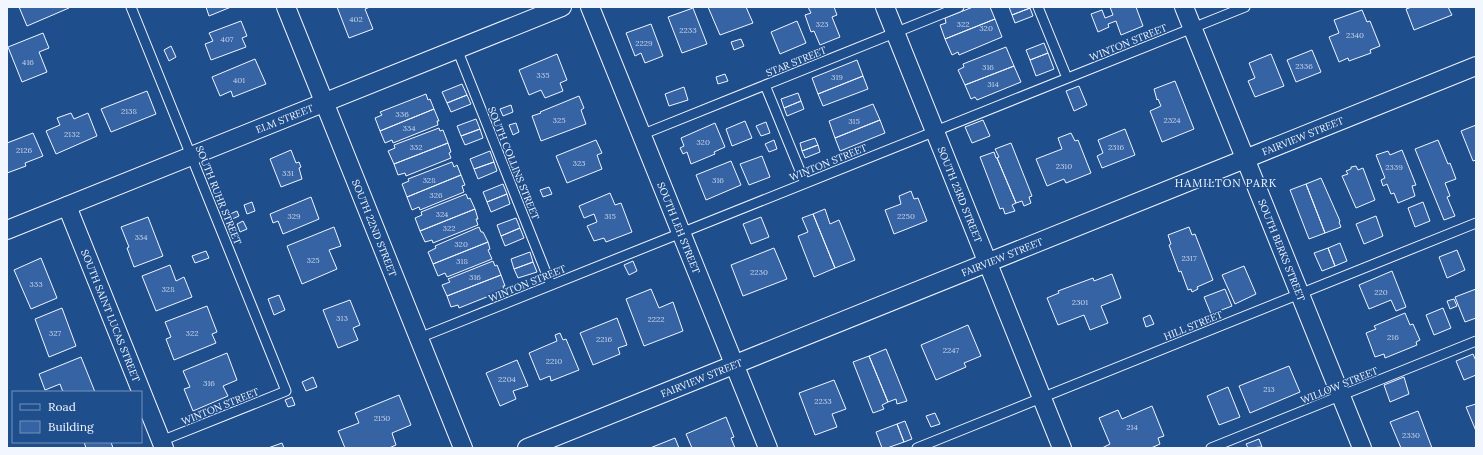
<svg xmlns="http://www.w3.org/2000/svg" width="1483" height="455" font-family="Lora,serif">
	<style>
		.building { fill: #3563a3; stroke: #f2f6ff }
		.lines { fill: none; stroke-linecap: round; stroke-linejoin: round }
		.lane-casing { stroke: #f2f6ff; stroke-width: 11 }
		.street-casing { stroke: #f2f6ff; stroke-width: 20 }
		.lane { stroke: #1f4e8c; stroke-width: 9 }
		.street { stroke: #1f4e8c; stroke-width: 18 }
		.labels { text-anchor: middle; stroke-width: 3; stroke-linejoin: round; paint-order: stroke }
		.number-label { font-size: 8px; fill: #c3d1e8 }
		.street-label { font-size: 10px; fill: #f2f6ff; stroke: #1f4e8c }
		.neighbourhood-label { font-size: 11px; letter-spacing: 1px; fill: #f2f6ff; stroke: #1f4e8c }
	</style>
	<rect width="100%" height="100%" fill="#1f4e8c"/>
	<!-- building -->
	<path class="building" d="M19 7H69V8L27 26Z
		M206 7H231L209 16Z
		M337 7H370L365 9 373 29 349 38Z
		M708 7H746L753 23 720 35Z
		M808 7H834L837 15 832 17 840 37 820 45 814 31 811 32 805 15 811 13Z
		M973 7H990L995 19 945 39 940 25 946 23 945 18Z
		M1009 7H1030V8L1012 15Z
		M1110 7H1136L1143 26 1121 35 1116 21 1108 24 1109 27 1098 32 1091 14 1102 10 1105 18 1113 15Z
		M1412 7H1448L1452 15 1414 30 1406 9Z
		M693 8 707 44 682 53 668 17Z
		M1030 8 1033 16 1015 23 1012 15Z
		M1362 10 1367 22 1370 21 1380 46 1370 50 1371 53 1349 61 1348 58 1339 62 1329 37 1339 33 1334 20Z
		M995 19 1002 37 959 55 958 52 952 55 945 39Z
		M241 21 247 36 242 38 246 47 211 60 205 44 213 41 209 33Z
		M797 21 806 43 780 54 771 32Z
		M651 24 663 56 645 63 641 53 635 56 626 33Z
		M43 33 49 48 39 52 47 72 22 82 8 47Z
		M741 39 744 46 734 50 731 42Z
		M1044 43 1048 53 1030 60 1026 50Z
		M171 46 176 57 169 61 164 50Z
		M1006 47 1014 66 965 85 958 70 964 67 963 64Z
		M1312 50 1321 72 1296 82 1287 60Z
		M1048 53 1054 69 1036 76 1030 60Z
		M557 54 567 80 560 83 563 91 545 98 541 90 529 95 519 70Z
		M1271 54 1284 86 1255 97 1248 81 1255 78 1249 63Z
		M255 59 266 84 233 97 231 91 220 96 212 77Z
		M857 60 863 76 818 94 812 78Z
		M1014 66 1021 82 977 100 975 97 971 99 965 85Z
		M725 74 728 81 718 84 716 77Z
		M863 76 868 89 823 106 818 94Z
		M1175 81 1194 129 1162 142 1150 111 1161 106 1158 99 1157 100 1154 89Z
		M462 84 467 95 447 103 442 92Z
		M1079 86 1087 105 1074 111 1066 91Z
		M684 87 688 100 669 106 665 94Z
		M147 91 156 114 111 132 101 109Z
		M798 93 801 101 784 108 781 99Z
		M426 94 428 100 430 99 434 109 380 131 375 118 382 115 380 112Z
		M467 95 471 104 451 112 447 103Z
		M579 96 584 108 581 110 586 124 541 141 532 116 541 113 540 112Z
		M801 101 804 109 787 116 784 108Z
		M873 104 880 120 835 138 829 121Z
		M511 105 513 112 503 116 500 109Z
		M434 109 439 121H437L438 125 393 143 392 140 385 143 380 131Z
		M71 113 74 119 88 113 97 136 56 154 46 131 60 125 57 118Z
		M476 119 480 129 461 136 457 126Z
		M880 120 885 133 840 151 835 138Z
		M983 120 990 136 972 143 965 127Z
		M745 121 752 138 732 146 726 129Z
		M766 122 770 133 761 136 756 126Z
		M516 123 519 132 513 135 509 125Z
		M715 123 725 147 714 152 715 154 691 164 687 152 683 154 680 148 684 146 681 138Z
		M1476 125V160L1473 161 1461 131Z
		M439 128 440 131 443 130 448 143 394 164 388 151 395 148 394 145Z
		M480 129 483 138 465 145 461 136Z
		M1125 129 1135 155 1102 168 1097 156 1103 153 1098 140Z
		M33 133 43 156 25 163 26 166 7 173V143Z
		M1071 133 1075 141 1078 140 1091 173 1066 183 1064 179 1047 186 1036 159 1062 149 1058 138Z
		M815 138 818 145 802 151 800 143Z
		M596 140 602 153 597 155 602 169 567 183 556 156Z
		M774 140 777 149 769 152 765 144Z
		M1438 140 1448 164 1450 163 1456 179 1445 183 1450 196 1447 197 1455 216 1444 220 1415 149Z
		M448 143 451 152 449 153 451 158 406 176 405 173 398 175 394 164Z
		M1011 143 1032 196 1029 197 1031 203 1024 206 1022 201 1016 203 997 158 999 157 995 149Z
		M818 145 820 152 805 158 802 151Z
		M291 150 296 163 299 162 301 167 299 168 302 179 281 187 270 159Z
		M1402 150 1416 185 1412 186 1415 196 1398 203 1394 193 1391 194 1387 184 1383 186 1381 180 1385 178 1376 155 1388 151 1390 155Z
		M490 151 494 162 474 169 470 159Z
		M994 152 996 158H997L1016 203 1012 205 1015 211 1005 214 1003 208 1000 209 980 157Z
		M762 156 770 177 749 185 740 164Z
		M731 161 741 185 706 200 696 175Z
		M452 162 454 167 457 165 461 175 407 197 402 184 409 181 408 179Z
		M494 162 497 171 478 179 474 169Z
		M1356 166 1358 170 1363 168 1375 200 1356 208 1342 176 1348 174 1346 171 1351 169V167Z
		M461 175 465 185 462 186 464 192 420 210 419 207 412 210 407 197Z
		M1321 178 1340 221 1339 222 1341 227 1325 233 1306 184Z
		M503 184 507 194 487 202 483 192Z
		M1306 184 1325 233 1309 239 1290 190Z
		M549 187 552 194 543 197 540 190Z
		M911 191 914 199 918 198 927 221 894 234 885 210 901 204 899 196Z
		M610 193 615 205 621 203 632 232 606 242 604 238 594 241 587 226 597 222 594 214 584 218 579 206Z
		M466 194 468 199 470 198 475 209 420 231 415 218 422 215 421 212Z
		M507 194 510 204 491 212 487 202Z
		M311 197 319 219 283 234 278 221 273 223 270 214Z
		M252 202 255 211 247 214 244 205Z
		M1423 202 1430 221 1415 227 1408 208Z
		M475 209 478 219H476L478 225 433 243 432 240 425 242 420 231Z
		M825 209 830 224 839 220 855 260 835 268 813 214Z
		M237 211 239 216 230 220 228 215Z
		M813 214 835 268 814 277 798 236 808 232 802 218Z
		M1376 216 1383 236 1364 244 1356 224Z
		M148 217 163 256 134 267 127 248 129 247 121 227Z
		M761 217 769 237 751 244 743 224Z
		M516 218 520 228 501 236 497 225Z
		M243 221 247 229 240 232 237 224Z
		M334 227 341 246 329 250 337 269 302 284 287 246Z
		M479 227 481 232H483L488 242 433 264 428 252 436 248 435 246Z
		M1189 227 1192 235 1195 234 1213 280 1197 287 1198 289 1192 292 1191 289 1188 290 1181 271 1179 272 1169 245 1171 244 1168 235Z
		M520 228 524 238 505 246 501 236Z
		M488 242 490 249 488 250 492 259 447 277 445 273 438 276 433 264Z
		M1340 243 1347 261 1335 266 1328 248Z
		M774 248 787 279 743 296 731 265Z
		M1328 248 1335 266 1322 271 1314 253Z
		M1457 250 1465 270 1447 278 1439 257Z
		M206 251 209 258 195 263 192 256Z
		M530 252 533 262 514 269 511 259Z
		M41 258 57 298 31 309 14 270Z
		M493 261 495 266 497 265 501 275 447 296 442 285 450 282 448 279Z
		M633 261 637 271 629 275 624 265Z
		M533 262 537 272 518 278 514 269Z
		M170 265 176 281 184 277 192 297 156 311 142 276Z
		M1244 266 1256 294 1235 304 1222 275Z
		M1392 271 1406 307 1396 311 1391 300 1369 309 1359 285Z
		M1112 274 1121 298 1101 306 1108 323 1090 330 1084 315 1058 325 1047 298 1059 293 1058 291 1093 278 1094 281Z
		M501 275 505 286H503L504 290 459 308 458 305 451 307 447 296Z
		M651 289 659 308 673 302 683 331 644 346 626 299Z
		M1225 289 1232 306 1211 314 1204 297Z
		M1476 289V318L1465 322 1455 297Z
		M279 295 285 310 274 315 268 299Z
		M1454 299 1457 306 1450 309 1447 301Z
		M350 300 360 325 353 328 358 340 338 348 323 310Z
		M207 306 217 332 212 334 216 343 174 360 166 339 171 337 165 322Z
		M62 308 76 346 49 357 35 319Z
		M1443 308 1451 328 1434 335 1426 315Z
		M1405 313 1410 325 1413 324 1420 340 1416 342 1417 345 1385 358 1384 354 1375 357 1366 333 1376 329 1374 326Z
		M1150 315 1154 324 1146 327 1143 318Z
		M617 318 627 345 618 348 620 354 593 365 580 333Z
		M968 325 981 356 964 363 966 367 936 380 921 345Z
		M560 333 563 340 566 339 579 370 551 381 550 376 540 380 529 353 557 341 555 335Z
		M886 349 907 401 897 404 896 399 888 402 869 356Z
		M227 353 237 380 223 386 228 396 193 411 184 389 190 387 183 371Z
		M1473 354 1476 361V375L1464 380 1456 361Z
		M869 356 888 402 882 405 884 409 873 413 853 362Z
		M81 357 95 392H63L60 384 45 390 39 374Z
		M517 360 528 386 513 391 516 399 500 406 486 373Z
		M1289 366 1300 392 1250 413 1239 386Z
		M313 377 317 387 306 391 302 382Z
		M1404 377 1409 394 1390 402 1384 385Z
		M834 380 846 409 832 414 837 427 815 435 799 393Z
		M1228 387 1240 417 1219 425 1207 396Z
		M399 395 411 425 392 433 396 445 389 448H345L338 431 359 423 355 413Z
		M292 397 295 405 288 407 285 400Z
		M1476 404V431L1466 407Z
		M1152 406 1164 436 1158 438 1160 444 1151 448H1102L1110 444 1099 418 1118 410 1122 419Z
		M1418 411 1432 448H1401L1390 422Z
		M935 413 940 424 931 427 926 416Z
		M726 417 734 437 731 438 735 448H692L686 434Z
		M905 421 912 439 904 442 897 424Z
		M897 424 904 442 887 448H882L876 432Z
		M675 438 679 448H650Z
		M1259 439 1262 447 1248 448 1246 444Z
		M84 442H111L113 448H86Z
		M282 443 284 448H268Z"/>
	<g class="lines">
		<!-- lane casing -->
		<g class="lane-casing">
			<path id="lane" d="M131 7 286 391 161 441
				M1038 7 1067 78
				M457 49 551 285
				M765 85 805 183
				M641 135 959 7
				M419 338 1245 7
				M917 448 1476 223
				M1211 448 1476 341"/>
		</g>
		<!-- street casing -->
		<g class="street-casing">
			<g id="street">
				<path id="s1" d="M286 7 463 448"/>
				<path id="s2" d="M590 7 768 448"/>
				<path id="s3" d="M885 7 1062 448"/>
				<path id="s4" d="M1184 7 1362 448"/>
				<path id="s5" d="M67 206 164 448"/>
				<path id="s6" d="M7 230 562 7"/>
				<path id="s7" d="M527 448 1476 66"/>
			</g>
		</g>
		<!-- lane -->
		<use href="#lane" class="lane"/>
		<!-- street -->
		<use href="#street" class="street"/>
	</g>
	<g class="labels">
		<!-- number labels -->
		<g class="number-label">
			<text x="356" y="22">402</text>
			<text x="822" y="27">323</text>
			<text x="963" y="27">322</text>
			<text x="986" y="31">320</text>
			<text x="688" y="33">2233</text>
			<text x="1355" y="38">2340</text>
			<text x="227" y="42">407</text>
			<text x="644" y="46">2229</text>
			<text x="28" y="65">416</text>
			<text x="1304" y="69">2336</text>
			<text x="988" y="70">316</text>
			<text x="543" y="78">335</text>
			<text x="837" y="80">319</text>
			<text x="239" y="83">401</text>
			<text x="993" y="87">314</text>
			<text x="129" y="114">2138</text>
			<text x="402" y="117">336</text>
			<text x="559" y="123">325</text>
			<text x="1172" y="123">2324</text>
			<text x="854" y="124">315</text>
			<text x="409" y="131">334</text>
			<text x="72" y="137">2132</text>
			<text x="703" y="145">320</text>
			<text x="416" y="150">332</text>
			<text x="1116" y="150">2316</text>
			<text x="24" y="153">2126</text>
			<text x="579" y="166">323</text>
			<text x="1064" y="169">2310</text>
			<text x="1394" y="170">2339</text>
			<text x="288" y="176">331</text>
			<text x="429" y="183">328</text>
			<text x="718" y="183">316</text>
			<text x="436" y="198">326</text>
			<text x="442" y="217">324</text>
			<text x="294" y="219">329</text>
			<text x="610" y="219">315</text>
			<text x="906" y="219">2250</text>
			<text x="449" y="231">322</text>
			<text x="141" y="240">334</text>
			<text x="461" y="247">320</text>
			<text x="1189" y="261">2317</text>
			<text x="313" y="263">325</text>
			<text x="462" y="264">318</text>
			<text x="759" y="275">2230</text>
			<text x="475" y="280">316</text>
			<text x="36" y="287">333</text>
			<text x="168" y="292">328</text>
			<text x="1381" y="295">220</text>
			<text x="1080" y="305">2301</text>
			<text x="342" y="321">313</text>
			<text x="656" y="322">2222</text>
			<text x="55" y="336">327</text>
			<text x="192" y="336">322</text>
			<text x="1393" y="340">216</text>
			<text x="604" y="342">2216</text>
			<text x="951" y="353">2247</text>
			<text x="554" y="364">2210</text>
			<text x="507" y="382">2204</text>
			<text x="209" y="386">316</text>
			<text x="1269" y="392">213</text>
			<text x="823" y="404">2233</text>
			<text x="382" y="421">2150</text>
			<text x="1132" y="430">214</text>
			<text x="1411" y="438">2330</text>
		</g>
		<!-- street labels -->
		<g class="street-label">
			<text transform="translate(1128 42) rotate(-22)" y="4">WINTON STREET</text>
			<text transform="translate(796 61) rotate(-22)" y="4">STAR STREET</text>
			<text dy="4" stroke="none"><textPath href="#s6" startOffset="299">ELM STREET</textPath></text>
			<text dy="4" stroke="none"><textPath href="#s7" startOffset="836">FAIRVIEW STREET</textPath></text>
			<text transform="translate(828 162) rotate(-22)" y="4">WINTON STREET</text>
			<text transform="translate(514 163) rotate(68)" y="4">SOUTH COLLINS STREET</text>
			<text dy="4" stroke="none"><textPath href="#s3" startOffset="202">SOUTH 23RD STREET</textPath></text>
			<text transform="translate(219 195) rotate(68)" y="4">SOUTH RUHR STREET</text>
			<text dy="4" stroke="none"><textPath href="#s1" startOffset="238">SOUTH 22ND STREET</textPath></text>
			<text dy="4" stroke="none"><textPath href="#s2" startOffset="238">SOUTH LEH STREET</textPath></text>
			<text dy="4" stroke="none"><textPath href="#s4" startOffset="262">SOUTH BERKS STREET</textPath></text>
			<text dy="4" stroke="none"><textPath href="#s7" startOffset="512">FAIRVIEW STREET</textPath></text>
			<text transform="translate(527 283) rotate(-22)" y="4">WINTON STREET</text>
			<text dy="4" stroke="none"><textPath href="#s5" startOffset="118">SOUTH SAINT LUCAS STREET</textPath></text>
			<text transform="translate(1193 325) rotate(-22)" y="4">HILL STREET</text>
			<text dy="4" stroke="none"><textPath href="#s7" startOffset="188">FAIRVIEW STREET</textPath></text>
			<text transform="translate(1339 385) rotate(-22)" y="4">WILLOW STREET</text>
			<text transform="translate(220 406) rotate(-22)" y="4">WINTON STREET</text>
		</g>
		<!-- neighbourhood labels -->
		<g class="neighbourhood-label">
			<text x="1226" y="187">HAMILTON PARK</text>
		</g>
	</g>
	<!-- border -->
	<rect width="1483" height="455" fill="none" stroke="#f2f6ff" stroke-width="16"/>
	<!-- legend -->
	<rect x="12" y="391" width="130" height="52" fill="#1f4e8c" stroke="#7391ba"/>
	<rect x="20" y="404" width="20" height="6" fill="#1f4e8c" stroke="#7391ba"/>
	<text x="48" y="411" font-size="12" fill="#f2f6ff">Road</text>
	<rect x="20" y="421" width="20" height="12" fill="#3563a3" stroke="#7391ba"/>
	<text x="48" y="431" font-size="12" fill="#f2f6ff">Building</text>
</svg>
